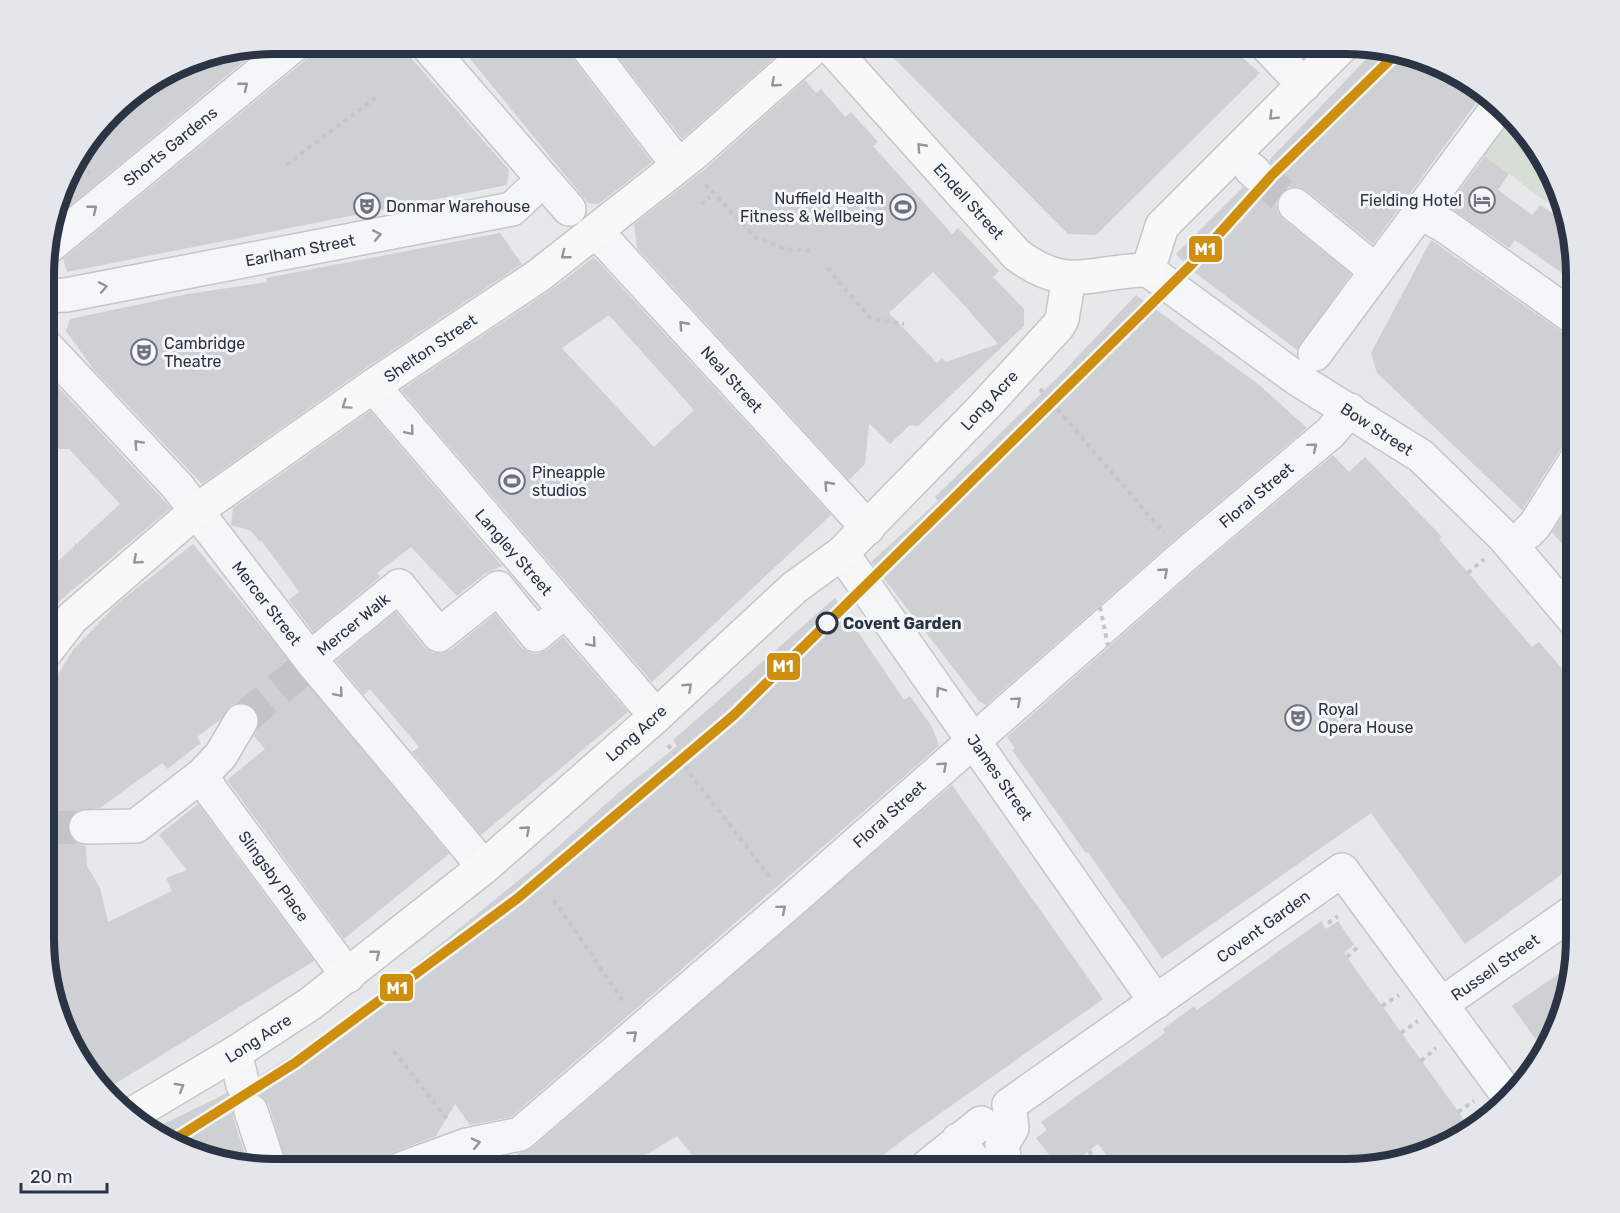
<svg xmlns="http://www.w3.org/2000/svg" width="1620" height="1213" font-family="Rubik,sans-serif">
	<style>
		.green { fill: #d6ded6 }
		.building { fill: #ced0d3; fill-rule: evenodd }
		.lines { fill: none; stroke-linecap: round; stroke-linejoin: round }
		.street-tunnel { stroke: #c1c4c9; stroke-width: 33; stroke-dasharray: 33 16; stroke-linecap: butt }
		.street-casing { stroke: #c4c6c8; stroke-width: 36 }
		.secondary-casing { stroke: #c4c6c8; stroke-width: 36 }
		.path { stroke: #c5c6ca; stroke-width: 4; stroke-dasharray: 4.5 4.5; stroke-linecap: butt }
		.street { stroke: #f5f6f7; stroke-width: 33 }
		.secondary { stroke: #f8f8f8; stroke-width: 33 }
		.path-bridge { stroke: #c5c6ca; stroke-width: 4; stroke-dasharray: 4.5 4.5; stroke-linecap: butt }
		.metro-1-casing { stroke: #f4f6f9; stroke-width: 15 }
		.metro-1 { stroke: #ce8f0e; stroke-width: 10 }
		.oneway { stroke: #92969e }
		.oneway2 { stroke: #90959e }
		.stop-dot { fill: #f4f6f9; stroke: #2b3445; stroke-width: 3 }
		.labels { text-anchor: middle; stroke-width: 6; stroke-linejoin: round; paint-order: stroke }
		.street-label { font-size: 16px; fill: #2b3445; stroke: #f4f6f9 }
		.poi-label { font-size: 16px; fill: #2b3445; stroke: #f4f6f9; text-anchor: start }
		.stop-label { font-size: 16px; font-weight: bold; fill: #2b3445; stroke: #f4f6f9; text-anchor: start }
		.rim { fill: none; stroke: #2b3445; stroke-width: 8 }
		.line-badge { stroke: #f4f6f9; stroke-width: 2 }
		.badge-label { font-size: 16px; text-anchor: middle; font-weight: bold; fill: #fff }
	</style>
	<rect width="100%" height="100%" fill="#e6e8ea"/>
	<!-- green -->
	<path class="green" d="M1508 114 1553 173 1556 188 1546 202 1480 152Z"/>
	<!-- building -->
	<path class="building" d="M325 44H399L509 170 507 185 67 272 63 259Z
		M458 44H567L570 55 652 162 599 204 588 203Z
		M608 44H776L782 51 682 139Z
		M880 44H1227L1260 73 1096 235 1068 234Z
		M260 46 261 47 55 218 74 160 88 142 145 94 141 90 200 56Z
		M1377 48 1433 61 1484 92 1373 244 1306 190 1299 187H1289L1280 194 1276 203 1277 211 1283 219 1351 274 1297 350 1189 268 1176 254 1243 187 1251 192H1260L1270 187 1274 179V170L1269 160Z
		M805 80 816 93 821 89 845 117 851 112 878 142 873 146 952 234 958 228 999 271 993 277 1024 309V326L918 426 910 425 890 444 869 423 865 464 849 480 637 248 634 224 704 170ZM933 272 963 304 998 344 946 362 942 358 937 363 889 313Z
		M1485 156 1509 174 1498 190 1532 215 1540 205 1564 221 1576 283 1515 240 1509 248 1448 206Z
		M500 233 522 264 363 370 202 484 94 370 66 331 70 319 188 294 267 282 266 278Z
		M1431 240 1565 334 1576 337V441L1567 444 1560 450 1522 510 1377 373 1371 353Z
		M594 257 831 515 652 682 401 390 548 292ZM609 315 694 410 654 447 562 348Z
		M1136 295 1258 384 1307 428 1173 541 986 705 979 701 871 562 938 501 935 497 1062 373Z
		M45 373 171 508 45 613V573L120 504 69 449H45Z
		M370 411 502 566 486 573 457 596 411 547 377 573 380 577 313 632 289 600 299 592 261 540 260 542 251 531 231 525 233 508Z
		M1333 455 1349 472 1365 457 1442 537 1439 539 1532 647 1539 642 1576 685V864L1465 944 1371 813 1162 959 1088 852 1086 853 1012 750 1015 748 1007 737 1197 569Z
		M1576 495V561L1552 532Z
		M193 544 449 854 344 939 227 780 265 749 254 736 260 722 258 712 251 705 242 702 231 705 221 719 197 737 201 743 167 769 162 763 100 808 76 811 69 819 67 828 70 836 76 843 86 846 87 866 100 888 108 922 172 891 166 878 187 870 159 835 198 804 314 961 105 1090 68 1041 44 953 45 695 73 650 118 603Z
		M835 598 904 700 910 696 932 727 939 746 511 1117 470 1125 455 1104 436 1136 394 1152 386 1157 383 1169H288L269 1105 259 1094 261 1090 260 1075 293 1055 375 997 540 863 617 794 677 746 673 740Z
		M396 612 424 647 433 653H442L451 650 495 614 521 647 530 653 538 654 547 650 563 637 628 712 481 835 412 752 419 747 370 689 364 695 336 661Z
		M952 785 1103 999 908 1136 865 1169H703L677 1136 622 1169H501L519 1153 532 1148Z
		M1321 921 1326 929 1338 921 1354 945 1344 953 1470 1128 1447 1146 1345 1170 1117 1169 1098 1144 1071 1164 1064 1154 1054 1161 1036 1138 1047 1130 1041 1122 1165 1033 1163 1029 1194 1006 1197 1010Z
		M1574 963 1559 1027 1544 1051 1512 1006Z
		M227 1093 235 1102 233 1117 249 1167 187 1152 151 1130Z"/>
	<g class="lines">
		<!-- street-tunnel -->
		<path class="street-tunnel" d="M1256 174 1295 205
			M241 721 299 672
			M44 828 86 827"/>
		<!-- street casing -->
		<g class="street-casing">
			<path id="street" d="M426 44 569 209
				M585 44 678 165
				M1265 44 1304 85
				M1251 169 1256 174
				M1295 205 1376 271
				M1419 212 1445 226 1576 319
				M596 231 868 528
				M46 249 295 44
				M1148 270 1296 378 1421 456 1504 537 1576 622
				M45 296 66 295 512 209 533 189 541 177
				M45 345 178 487 313 663 484 867
				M1315 354 1500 104
				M373 386 656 716
				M1528 532 1535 525 1576 460
				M842 553 1156 1002
				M310 658 399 586 439 635 498 588 536 635 565 611
				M202 775 212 792 348 976
				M86 827 136 826 202 775 221 755 241 721
				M1443 1003 1576 910
				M235 1053 243 1085
				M251 1111 270 1169
				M958 1140 980 1169
				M401 1169 467 1145 520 1134 789 903 1185 555 1330 433 1350 410
				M924 1169 981 1123
				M1006 1169 1002 1145 1012 1128 1009 1105 1342 870 1510 1098"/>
		</g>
		<!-- secondary casing -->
		<g class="secondary-casing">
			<path id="secondary" d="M828 44 1017 255C1069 294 1093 270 1148 270L1162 226 1344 44
				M45 653 72 618 196 511 373 386 538 276 692 155 818 44
				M129 1116 235 1053 310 1004 484 867 656 716 795 587 842 553 983 408 1058 326 1062 319 1069 278"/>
		</g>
		<!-- path -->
		<path class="path" d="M77 157 90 174
			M286 165 378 96
			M705 184 756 238 786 249 812 251
			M701 204 710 197
			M827 268 871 319 904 324
			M1040 389 1164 533
			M75 545H76
			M1468 573 1484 559
			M668 745 771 878
			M554 900 625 1004
			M1328 923 1338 916
			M1347 957 1360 945
			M1382 1006 1399 995
			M1401 1033 1418 1021
			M394 1051 447 1119
			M1421 1061 1436 1048
			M1458 1112 1474 1101
			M1089 1151 1102 1169
			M1063 1162 1070 1169
			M1046 1169 1067 1159"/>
		<!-- street -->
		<use href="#street" class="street"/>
		<!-- secondary -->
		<use href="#secondary" class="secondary"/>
		<!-- path-bridge -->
		<path class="path-bridge" d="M1100 607 1108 646"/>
		<!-- metro-1 casing -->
		<g class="metro-1-casing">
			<path id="metro-1" d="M170 1142 295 1063 518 898 734 715 1192 264 1272 175 1397 53"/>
		</g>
		<!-- metro-1 -->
		<use href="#metro-1" class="metro-1"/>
	</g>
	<!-- one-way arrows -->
	<defs><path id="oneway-chevron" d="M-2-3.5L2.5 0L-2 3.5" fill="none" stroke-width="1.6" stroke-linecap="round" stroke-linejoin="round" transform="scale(1.5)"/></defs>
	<g class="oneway">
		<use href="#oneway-chevron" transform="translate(775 83) rotate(139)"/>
		<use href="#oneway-chevron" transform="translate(1273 116) rotate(135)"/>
		<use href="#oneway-chevron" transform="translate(921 147) rotate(-132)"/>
		<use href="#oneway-chevron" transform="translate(565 255) rotate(142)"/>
		<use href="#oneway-chevron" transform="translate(346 405) rotate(145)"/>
		<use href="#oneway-chevron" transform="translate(137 560) rotate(139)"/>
		<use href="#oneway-chevron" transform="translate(688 687) rotate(-43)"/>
		<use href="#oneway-chevron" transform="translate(526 830) rotate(-41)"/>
		<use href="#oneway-chevron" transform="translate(376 954) rotate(-39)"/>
		<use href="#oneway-chevron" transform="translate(180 1087) rotate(-31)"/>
	</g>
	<g class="oneway2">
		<use href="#oneway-chevron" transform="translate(244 86) rotate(-39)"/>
		<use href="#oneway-chevron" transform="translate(93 209) rotate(-39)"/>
		<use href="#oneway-chevron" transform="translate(377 235) rotate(-11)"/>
		<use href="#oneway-chevron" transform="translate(103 287) rotate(-11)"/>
		<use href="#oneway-chevron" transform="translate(683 325) rotate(-132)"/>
		<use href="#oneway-chevron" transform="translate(410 431) rotate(50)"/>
		<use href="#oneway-chevron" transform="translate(138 444) rotate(-133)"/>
		<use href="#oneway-chevron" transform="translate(1313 447) rotate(-40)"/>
		<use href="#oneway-chevron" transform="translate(828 485) rotate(-132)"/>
		<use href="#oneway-chevron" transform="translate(1164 572) rotate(-41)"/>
		<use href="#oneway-chevron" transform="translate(592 643) rotate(49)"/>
		<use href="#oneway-chevron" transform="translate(940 691) rotate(-125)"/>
		<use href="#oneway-chevron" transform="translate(339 693) rotate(50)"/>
		<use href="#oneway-chevron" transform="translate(1017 701) rotate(-41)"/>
		<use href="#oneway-chevron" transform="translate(943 766) rotate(-42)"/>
		<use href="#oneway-chevron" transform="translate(782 909) rotate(-40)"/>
		<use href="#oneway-chevron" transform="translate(633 1035) rotate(-41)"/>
		<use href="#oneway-chevron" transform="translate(476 1143) rotate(-13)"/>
	</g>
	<!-- icons -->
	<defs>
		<g id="hotel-ring" transform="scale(1.35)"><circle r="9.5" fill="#f4f6f9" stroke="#6c737f" stroke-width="1.5"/><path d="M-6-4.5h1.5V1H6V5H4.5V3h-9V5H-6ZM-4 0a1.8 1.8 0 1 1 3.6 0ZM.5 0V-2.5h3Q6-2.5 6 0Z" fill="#6c737f"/></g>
		<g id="theatre-ring" transform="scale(1.35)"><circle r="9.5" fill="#f4f6f9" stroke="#6c737f" stroke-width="1.5"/><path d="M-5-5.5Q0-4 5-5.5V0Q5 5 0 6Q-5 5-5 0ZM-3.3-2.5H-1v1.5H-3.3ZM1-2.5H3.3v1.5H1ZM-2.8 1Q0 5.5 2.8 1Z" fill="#6c737f"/></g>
		<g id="stadium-ring" transform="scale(1.35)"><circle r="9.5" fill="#f4f6f9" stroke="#6c737f" stroke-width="1.5"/><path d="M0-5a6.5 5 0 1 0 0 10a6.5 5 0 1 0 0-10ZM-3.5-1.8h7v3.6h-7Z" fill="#6c737f"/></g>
	</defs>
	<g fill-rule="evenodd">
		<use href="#hotel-ring" x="1482" y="200"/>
		<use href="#theatre-ring" x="367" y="206"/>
		<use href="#stadium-ring" x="903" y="207"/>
		<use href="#theatre-ring" x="144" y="352"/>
		<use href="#stadium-ring" x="512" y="481"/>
		<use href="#theatre-ring" x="1298" y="718"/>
	</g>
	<!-- markers -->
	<circle class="stop-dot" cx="827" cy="623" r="10"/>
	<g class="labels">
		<!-- street labels -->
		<g class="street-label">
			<text transform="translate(170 146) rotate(-39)" y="6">Shorts Gardens</text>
			<text transform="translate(969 201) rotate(48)" y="6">Endell Street</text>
			<text transform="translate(300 250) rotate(-11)" y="6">Earlham Street</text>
			<text transform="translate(430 348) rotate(-34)" y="6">Shelton Street</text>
			<text transform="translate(732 379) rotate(48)" y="6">Neal Street</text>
			<text transform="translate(989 400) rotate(-47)" y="6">Long Acre</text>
			<text transform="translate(1377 429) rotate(33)" y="6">Bow Street</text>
			<text transform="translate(1256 495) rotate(-40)" y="6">Floral Street</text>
			<text transform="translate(514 552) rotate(49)" y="6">Langley Street</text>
			<text transform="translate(267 603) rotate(52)" y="6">Mercer Street</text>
			<text transform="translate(353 624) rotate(-39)" y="6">Mercer Walk</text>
			<text transform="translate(636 733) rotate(-42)" y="6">Long Acre</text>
			<text transform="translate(1000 777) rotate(55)" y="6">James Street</text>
			<text transform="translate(889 814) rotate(-42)" y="6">Floral Street</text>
			<text transform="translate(274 876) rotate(54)" y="6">Slingsby Place</text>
			<text transform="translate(1263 926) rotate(-36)" y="6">Covent Garden</text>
			<text transform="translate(1495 967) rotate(-35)" y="6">Russell Street</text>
			<text transform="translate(258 1038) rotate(-33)" y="6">Long Acre</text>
		</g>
		<!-- poi labels -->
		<g class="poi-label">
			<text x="884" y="204" text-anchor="end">Nuffield Health<tspan x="884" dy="18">Fitness &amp; Wellbeing</tspan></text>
			<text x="1462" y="206" text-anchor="end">Fielding Hotel</text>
			<text x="386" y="212">Donmar Warehouse</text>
			<text x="164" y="349">Cambridge<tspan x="164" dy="18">Theatre</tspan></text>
			<text x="532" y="478">Pineapple<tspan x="532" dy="18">studios</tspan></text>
			<text x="1318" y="715">Royal<tspan x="1318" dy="18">Opera House</tspan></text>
		</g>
		<!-- stop labels -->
		<g class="stop-label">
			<text x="843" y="629">Covent Garden</text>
		</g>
	</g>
	<!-- crop -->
	<path d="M0 0H1620V1213H0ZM275 54H1345A221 221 0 0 1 1566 275V938A221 221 0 0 1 1345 1159H275A221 221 0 0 1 54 938V275A221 221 0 0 1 275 54Z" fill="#e4e6eb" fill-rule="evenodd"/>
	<path class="rim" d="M275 54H1345A221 221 0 0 1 1566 275V938A221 221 0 0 1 1345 1159H275A221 221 0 0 1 54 938V275A221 221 0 0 1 275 54Z"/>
	<g class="line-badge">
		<rect x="1188" y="235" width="35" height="28" rx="6" fill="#ce8f0e"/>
		<rect x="766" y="652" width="35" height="29" rx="6" fill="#ce8f0e"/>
		<rect x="379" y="973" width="35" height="29" rx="6" fill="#ce8f0e"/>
	</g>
	<g class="badge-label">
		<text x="1205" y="255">M1</text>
		<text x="783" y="672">M1</text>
		<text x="397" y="994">M1</text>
	</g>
	<!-- scale -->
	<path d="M21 1183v9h86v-9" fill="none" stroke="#2b3445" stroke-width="3"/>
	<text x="30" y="1183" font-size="18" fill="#2b3445" stroke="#f4f6f9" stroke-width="4.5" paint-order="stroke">20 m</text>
</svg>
